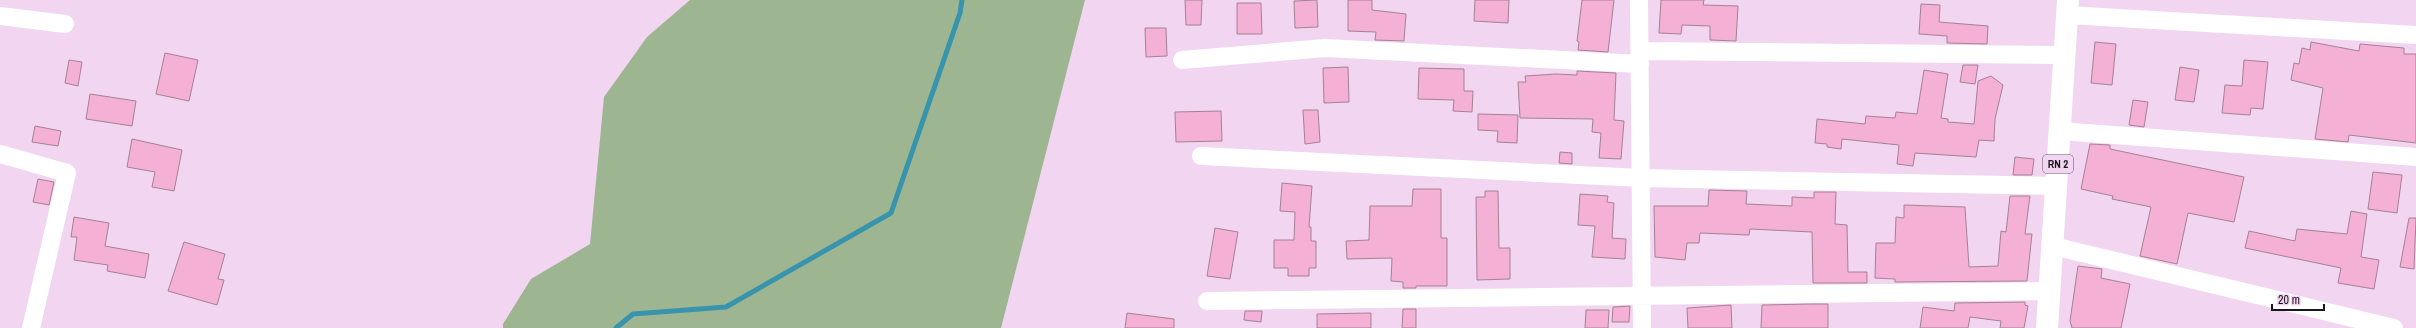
<svg xmlns="http://www.w3.org/2000/svg" width="2416" height="328" font-family="'Archivo Narrow',sans-serif">
	<style>
		.green { fill: #9db691 }
		.lines { fill: none; stroke-linecap: round; stroke-linejoin: round }
		.stream { stroke: #3794ac; stroke-width: 5 }
		.building { fill: #f4b0d5; stroke: #a48294 }
		.minor { stroke: #fff; stroke-width: 18 }
		.trunk { stroke: #fff; stroke-width: 22 }
		.labels { text-anchor: middle; stroke-width: 4; stroke-linejoin: round; paint-order: stroke }
		.shield { fill: #f2d5f1; stroke: #5e4e5d; stroke-width: 1 }
		.shield-label { font-size: 11px; font-weight: bold; fill: #1e141d }
	</style>
	<rect width="100%" height="100%" fill="#f2d5f1"/>
	<!-- green -->
	<path class="green" d="M690 0H1085L1001 328H503V324L531 279 590 244 604 97 647 37Z"/>
	<g class="lines">
		<!-- stream -->
		<path class="stream" d="M616 328 633 314 726 307 891 213 960 13 962 0"/>
	</g>
	<!-- building -->
	<path class="building" d="M1185 0H1202L1201 25H1186Z
		M1317 0 1318 27 1295 28 1294 1Z
		M1348 0H1372V10L1406 14 1404 41 1375 40 1376 32 1348 31Z
		M1475 0H1509L1508 23 1474 21Z
		M1582 0H1614L1608 52 1578 50 1579 42 1577 41Z
		M1661 0H1704L1703 5 1738 6 1736 41 1710 40V26L1682 25 1681 34 1659 33Z
		M1237 3H1261L1262 34H1237Z
		M1921 4 1940 5 1939 22 1988 26 1987 44 1947 43V36L1919 34Z
		M1145 28H1166L1167 56 1146 57Z
		M2095 42 2116 44 2112 85 2091 83Z
		M2311 42 2359 51 2360 44 2404 48V54H2416V143L2349 135 2348 142 2315 139 2323 88 2291 80 2294 63 2299 64 2302 48 2310 50Z
		M165 53 198 60 189 101 156 94Z
		M69 60 82 62 78 86 65 83Z
		M2244 60 2268 62 2263 109 2251 108 2250 115 2222 113 2225 85 2242 86Z
		M1963 65H1978L1975 84 1960 82Z
		M1348 67 1349 102 1324 103 1323 68Z
		M2180 67 2199 70 2194 102 2175 100Z
		M1419 68 1464 69V91H1473L1472 112 1453 111 1454 100 1418 99Z
		M1924 70 1948 74 1941 118 1948 119V122L1974 124 1978 81 1991 76 2003 85 1995 119 1994 141 1979 140 1976 157 1915 153 1913 166 1897 164 1899 145 1842 139 1841 149 1827 147V144L1815 143 1817 119 1865 124 1866 116 1895 118 1896 112 1917 114Z
		M1577 71 1616 73 1614 120 1624 121 1621 159 1599 158 1601 133 1592 132 1593 119 1520 118 1518 82H1526L1525 76 1556 74 1577 75Z
		M90 94 136 101 132 126 86 119Z
		M2133 100 2148 102 2144 127 2129 125Z
		M1303 110H1318L1320 142 1305 144Z
		M1221 111 1222 141 1176 142 1175 112Z
		M1478 114 1518 115 1517 143 1497 142 1498 131 1478 130Z
		M35 126 61 131 58 146 32 142Z
		M132 139 182 150 174 191 152 187 155 172 127 167Z
		M2090 144 2110 145V149L2244 177 2234 222 2188 213 2177 264 2140 256 2151 207 2112 199 2113 196 2081 189Z
		M1560 152 1572 153V164L1559 163Z
		M2015 157 2034 159 2032 175H2013Z
		M2373 172 2402 175 2397 213 2368 209Z
		M38 179 54 182 49 205 33 202Z
		M1282 183 1312 186 1309 227H1311V241H1316V268H1309V276H1288V268H1274V240H1294L1295 212 1280 211Z
		M1413 189H1441V238H1447V286H1416V288H1403V282L1391 281 1392 258 1347 259 1346 241 1369 240 1370 206H1412Z
		M1709 190 1747 191 1746 204 1792 206V197L1814 198V192H1836L1835 224 1847 225 1848 272H1867V283H1813L1812 232 1750 229 1749 235 1700 233 1699 243H1687L1685 260 1655 257 1654 206H1708Z
		M1485 191H1498L1499 248H1510V279L1477 280 1476 197H1485Z
		M1580 194 1608 196 1607 202 1614 203 1612 238 1626 239 1625 259 1592 257 1595 226 1578 225Z
		M2010 196H2030L2025 234H2032L2027 281 1895 282V279L1875 278 1876 243H1895L1896 217 1904 218V205L1965 207 1969 267 1998 266 2001 231 2006 232Z
		M2351 211 2367 214 2361 257 2379 260 2374 289 2338 283 2341 268 2245 248 2249 231 2295 241 2297 229 2347 234Z
		M74 217 109 223 105 246 149 254 145 278 107 271 108 265 74 260 77 237H71Z
		M2409 218H2416L2414 269 2400 267Z
		M1215 228 1238 232 1230 279 1207 276Z
		M184 242 225 254 218 279 224 280 217 305 168 291Z
		M2078 266 2102 269 2101 278 2130 284 2121 328H2072L2070 321Z
		M2025 302V305L2028 306 2024 328H2000L2001 321 1970 317 1968 328H1920L1923 307 1954 311 1955 303Z
		M1812 304H1828V328H1761L1762 305Z
		M1731 305 1732 328H1688L1687 308Z
		M1630 306 1629 322H1612L1613 307Z
		M1403 309H1416V328H1402Z
		M1586 310H1609L1608 328H1585Z
		M1245 311H1262L1261 322 1244 320Z
		M1127 313 1174 319V328H1125Z
		M1371 313V328H1317V314Z"/>
	<g class="lines">
		<!-- minor -->
		<path class="minor" d="M1639 0 1642 328
			M2067 15 2416 35
			M0 16 65 24
			M1640 51 2063 55
			M1182 60 1325 48 1640 64
			M2059 131 2416 157
			M0 154 67 173 31 328
			M1201 156 1641 178 2057 186
			M2053 246 2394 328
			M1207 301 2049 291"/>
		<!-- trunk -->
		<path class="trunk" d="M2047 328 2068 0"/>
	</g>
	<g class="labels">
		<!-- shield labels -->
		<rect class="shield" x="2043" y="155" width="30" height="18" rx="3"/>
		<g class="shield-label">
			<text x="2058" y="168">RN 2</text>
		</g>
	</g>
	<!-- scale -->
	<path d="M2272 304v6h52v-6" fill="none" stroke="#1e141d" stroke-width="2"/>
	<text x="2278" y="304" font-size="12" fill="#1e141d" stroke="#f2d5f1" stroke-width="3" paint-order="stroke">20 m</text>
</svg>
